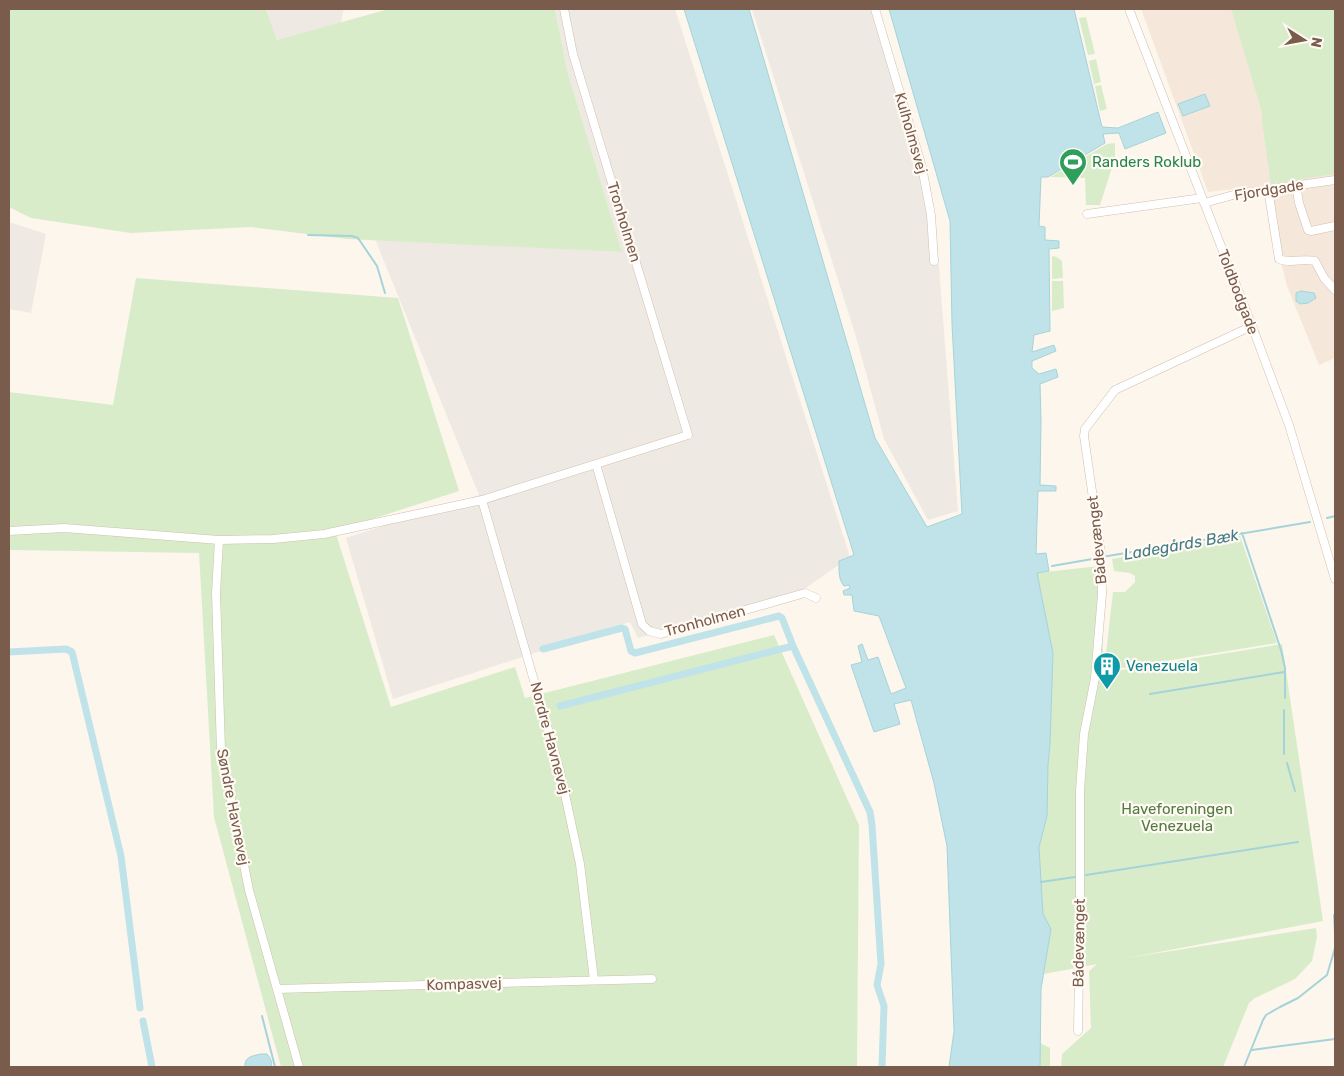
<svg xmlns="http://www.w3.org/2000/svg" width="1344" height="1076" font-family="Rubik,sans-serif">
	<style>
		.residential { fill: #f5e8da }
		.industrial { fill: #efe9e4 }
		.green { fill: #d8ecc9 }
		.water { fill: #bfe3e8; stroke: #a5d3da }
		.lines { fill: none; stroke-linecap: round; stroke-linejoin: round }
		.stream { stroke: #a5d3da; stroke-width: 2 }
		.canal { stroke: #bfe3e8; stroke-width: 7 }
		.minor-casing { stroke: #d1beb0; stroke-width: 9 }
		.minor { stroke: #fff; stroke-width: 8 }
		.labels { text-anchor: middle; stroke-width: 4.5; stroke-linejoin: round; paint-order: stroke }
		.street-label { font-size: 15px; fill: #7a5c4d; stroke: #fffaf3 }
		.leisure-label { font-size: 15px; fill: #27864d; stroke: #fffaf3; text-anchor: start }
		.culture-label { font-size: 15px; fill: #0d838f; stroke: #fffaf3; text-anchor: start }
		.park-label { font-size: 15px; fill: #537a41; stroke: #fffaf3 }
		.water-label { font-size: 16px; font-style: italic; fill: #437c86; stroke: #fffaf3 }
	</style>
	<rect width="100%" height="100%" fill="#fdf6ec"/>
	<!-- residential -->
	<path class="residential" d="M1141 9H1335V358L1319 365 1287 286 1262 186 1208 192Z"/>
	<!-- industrial -->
	<path class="industrial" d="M266 9H350L343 11 341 23 277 40Z
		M555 9H675L850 557 800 592 638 638 630 622 393 699 346 538 479 495 375 239 622 252 567 70Z
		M752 9H879L925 163 935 216 958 511 928 520 884 439 857 340Z
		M9 222 46 234 31 313 9 309Z"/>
	<!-- green -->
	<path class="green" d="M9 9H266L277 40 389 9H555L567 70 622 252 347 239 251 227 131 233 31 218 9 207Z
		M1231 9H1335V174L1290 181 1271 185 1262 122V112Z
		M1086 17 1095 54 1088 55 1079 18Z
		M1096 59 1101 82 1094 84 1089 61Z
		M1101 85 1107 109 1100 111 1095 86Z
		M1115 143V158L1100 205H1086L1085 178 1050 177 1107 144Z
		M1052 256 1057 257 1062 261 1063 278 1052 279Z
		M136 278 398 298 459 491 335 531 391 707 515 667 525 698 774 635 859 825 857 1067H281L214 817 199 553 9 550V392L113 405Z
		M1052 281H1063L1064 308 1052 311Z
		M1240 536 1277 643 1104 671 1113 592H1125L1135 582V576L1130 573 1114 571 1112 559Z
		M1099 566 1104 673 1282 644 1323 921 1127 958 1316 928 1317 937 1312 961 1295 979 1255 998 1249 1003 1223 1067H1061L1062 1054 1091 1028 1089 971 1097 964 1044 974 1051 929 1043 914 1039 847 1047 816 1048 764 1050 744 1053 653 1037 573Z
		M1040 1043 1050 1048V1067H1040Z"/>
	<!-- water -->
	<path class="water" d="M684 9H749L875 438 927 527 962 514 952 324 950 221 889 9H1074L1102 127 1118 128 1158 112 1166 133 1125 149 1119 133 1103 134 1105 143 1048 177H1041L1039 226 1045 227V240L1059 241V248L1049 249 1050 331 1034 335 1032 352 1054 345 1056 351 1032 361V368L1039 374 1056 369 1058 377 1040 384 1041 419 1040 485 1056 486V491H1038L1036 554 1046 553 1049 571 1037 573 1053 653 1050 744 1048 764 1047 816 1039 847 1043 914 1051 929 1041 989 1040 1067H949L954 1031 947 846 934 783 911 700 894 704 900 724 874 732 851 665 862 662 858 646 862 644 868 660 878 657 891 694 906 688 879 616 854 611 852 595H844L843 591 850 588 849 585 844 586C838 579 839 569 839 561L854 555Z
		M1205 94 1210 106 1183 116 1178 104Z
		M1301 291 1314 293 1316 298 1308 303 1300 304 1296 301V293Z
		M261 1054H267C270 1058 273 1062 271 1067H245C244 1057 252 1056 261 1054Z"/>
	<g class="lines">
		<!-- stream -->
		<path class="stream" d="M308 235 352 236 358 238 377 266 385 293
			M1327 518 1335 516
			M1242 533 1281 650 1285 668V698
			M1102 557 1310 522
			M1052 566 1098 558
			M1150 694 1284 672
			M1284 754V710
			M1287 763 1295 791
			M1086 875 1298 842
			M1041 882 1075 877
			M1334 915 1335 934
			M262 1016 275 1067
			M1252 1050 1335 1039
			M1244 1067 1263 1020 1266 1015 1280 1007 1298 998 1327 975 1335 948"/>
		<!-- canal -->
		<path class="canal" d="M543 649 622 628 625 629 631 651 635 653 779 616 782 618 793 646 870 812 872 825 881 964 877 985 884 1006 882 1067
			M9 652 66 649 72 652 121 856 140 1008
			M560 706 793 646
			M143 1021 152 1067"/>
		<!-- minor casing -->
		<g class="minor-casing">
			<path id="minor" d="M875 9 922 167 931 215 934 261
				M1129 9 1252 326 1289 425 1335 579
				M1296 185 1299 203 1308 230 1311 231 1335 226
				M1268 189 1279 259C1290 264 1303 258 1315 261L1324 278 1335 290
				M1204 203 1237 194 1335 180
				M1087 214 1202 198
				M596 464 642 624 649 631 661 634 805 593 816 598
				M482 500 560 771 580 864 594 980
				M9 531 64 528 219 540 273 539 324 534 482 500 688 435 573 54 564 9
				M219 540 216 593 221 750 249 890 299 1067
				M277 989 652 979
				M1078 1031 1080 914V791L1084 734 1095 678 1102 594 1101 553 1084 436 1085 429 1115 390 1252 326"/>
		</g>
		<!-- minor -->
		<use href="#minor" class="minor"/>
	</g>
	<!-- icons -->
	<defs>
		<g id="stadium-pin" transform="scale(1.4375)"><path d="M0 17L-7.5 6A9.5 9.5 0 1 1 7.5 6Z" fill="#2e9e5b" stroke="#fffaf3"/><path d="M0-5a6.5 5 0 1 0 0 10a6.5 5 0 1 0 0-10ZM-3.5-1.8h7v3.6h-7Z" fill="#fff"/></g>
		<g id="building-pin" transform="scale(1.4375)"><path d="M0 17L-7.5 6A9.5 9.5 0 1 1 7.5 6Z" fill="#0f9aa8" stroke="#fffaf3"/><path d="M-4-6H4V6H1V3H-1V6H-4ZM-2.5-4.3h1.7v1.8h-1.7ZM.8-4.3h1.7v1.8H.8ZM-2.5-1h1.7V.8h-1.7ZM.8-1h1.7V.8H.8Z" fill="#fff"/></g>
	</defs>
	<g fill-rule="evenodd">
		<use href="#stadium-pin" x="1073" y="162"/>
		<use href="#building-pin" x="1107" y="666"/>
	</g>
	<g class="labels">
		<!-- street labels -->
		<g class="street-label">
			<text transform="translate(911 133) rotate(74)" y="5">Kulholmsvej</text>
			<text transform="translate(1269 190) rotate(-9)" y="5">Fjordgade</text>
			<text transform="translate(624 222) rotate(73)" y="5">Tronholmen</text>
			<text transform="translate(1238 292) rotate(69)" y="5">Toldbodgade</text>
			<text transform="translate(1097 540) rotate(-96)" y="5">Bådevænget</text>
			<text transform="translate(705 621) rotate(-15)" y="5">Tronholmen</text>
			<text transform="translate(550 738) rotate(75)" y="5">Nordre Havnevej</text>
			<text transform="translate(233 807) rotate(79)" y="5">Søndre Havnevej</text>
			<text transform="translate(1079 943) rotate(-89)" y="5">Bådevænget</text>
			<text transform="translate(464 984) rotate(-2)" y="5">Kompasvej</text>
		</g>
		<!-- leisure labels -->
		<g class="leisure-label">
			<text x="1092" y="167">Randers Roklub</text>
		</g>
		<!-- culture labels -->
		<g class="culture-label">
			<text x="1126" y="671">Venezuela</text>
		</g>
		<!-- park labels -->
		<g class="park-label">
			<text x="1177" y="814">Haveforeningen<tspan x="1177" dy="17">Venezuela</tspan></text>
		</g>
		<!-- water labels -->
		<g class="water-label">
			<text transform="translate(1181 544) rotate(-10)" y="6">Ladegårds Bæk</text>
		</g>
	</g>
	<!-- border -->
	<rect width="1344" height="1076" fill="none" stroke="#7a5c4d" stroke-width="20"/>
	<!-- north arrow -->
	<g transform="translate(1304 40) rotate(101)" stroke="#fffaf3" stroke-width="4" paint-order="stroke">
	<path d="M0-4L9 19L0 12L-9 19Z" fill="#7a5c4d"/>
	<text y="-8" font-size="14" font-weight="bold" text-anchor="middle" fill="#7a5c4d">N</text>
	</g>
</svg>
